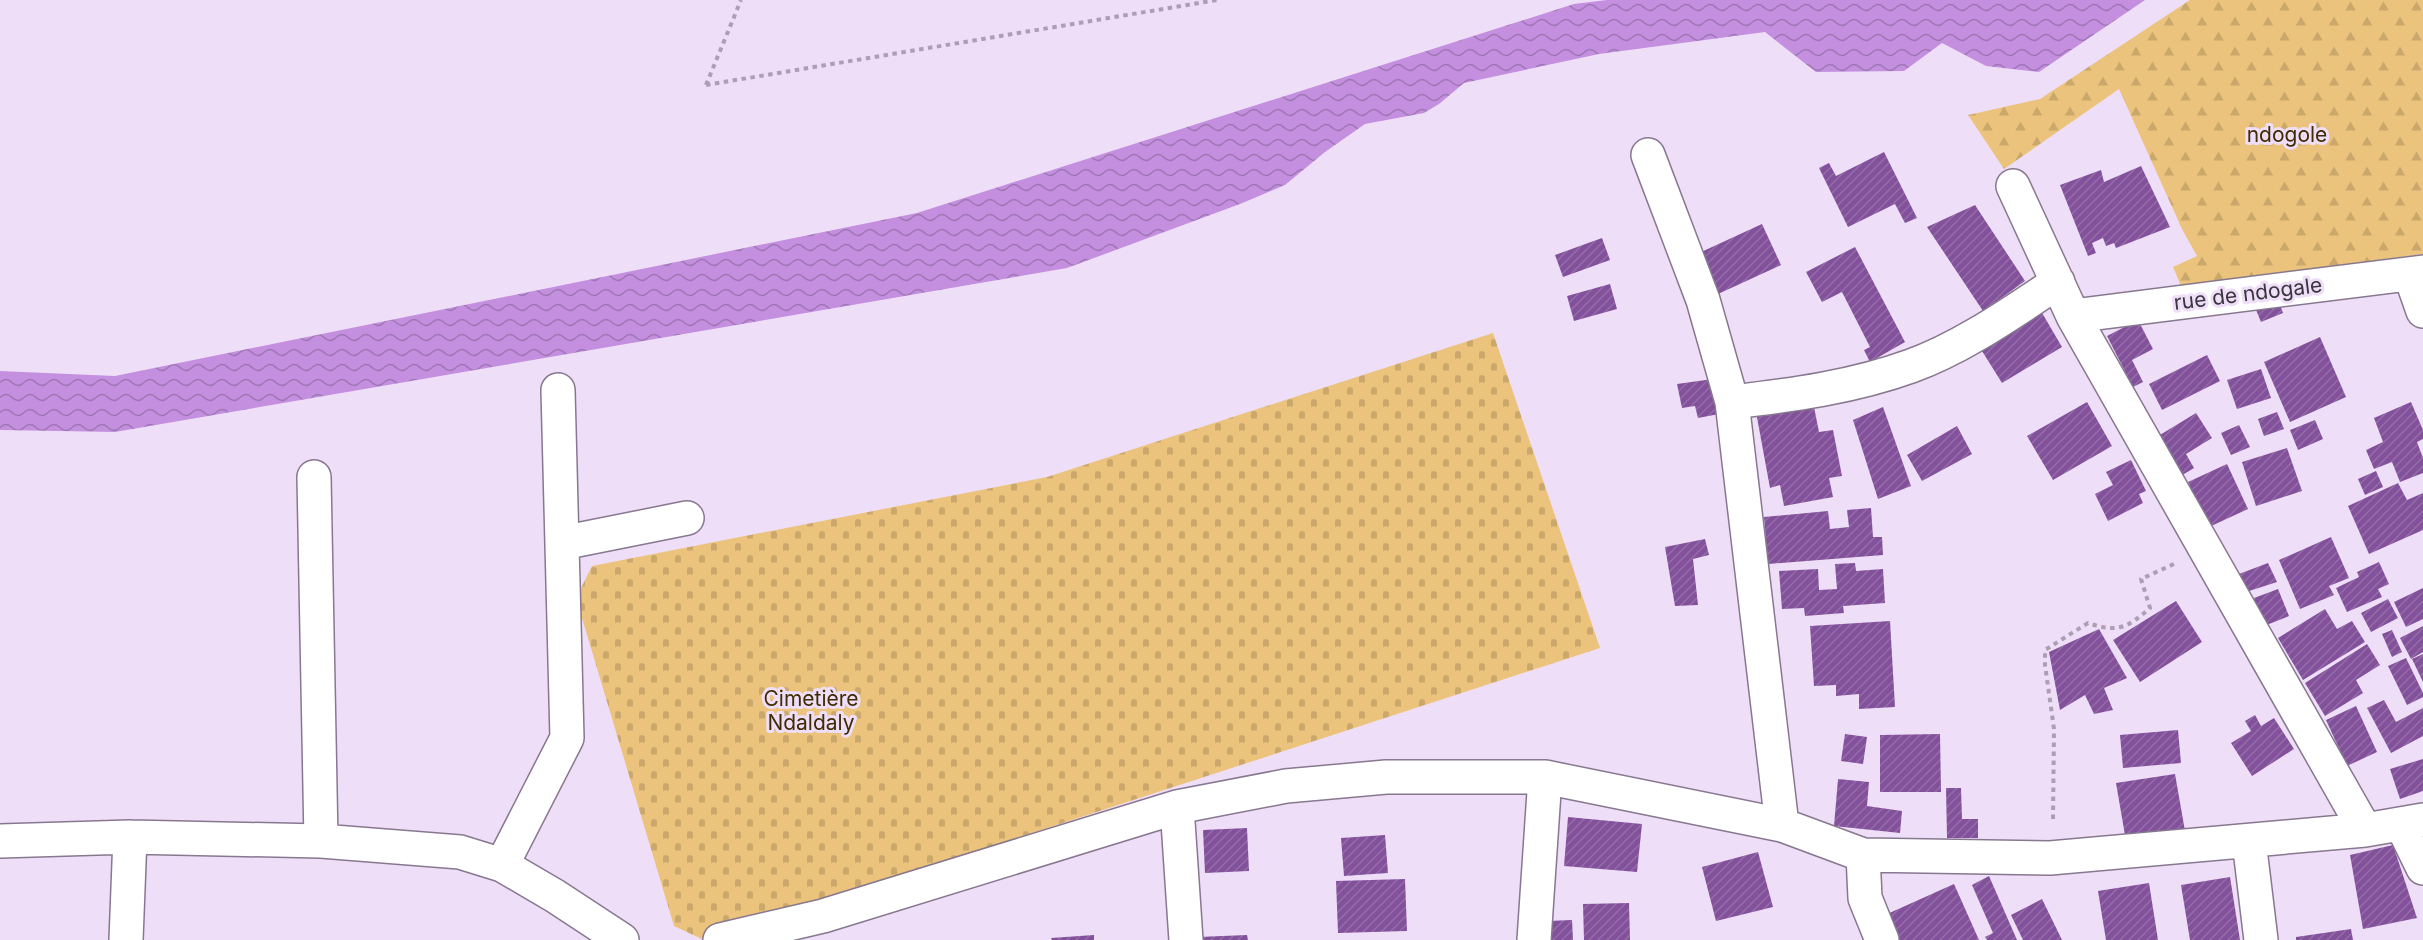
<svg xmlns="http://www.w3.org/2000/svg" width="2423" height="940" font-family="Inter,sans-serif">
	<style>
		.forest { fill: url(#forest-firs) }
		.cemetery { fill: url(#cemetery-stones) }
		.water { fill: url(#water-waves) }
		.building { fill: url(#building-hatch) }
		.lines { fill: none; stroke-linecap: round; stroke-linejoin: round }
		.minor-casing { stroke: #87788f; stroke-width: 36 }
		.path { stroke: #ac9fb3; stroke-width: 4; stroke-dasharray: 4.5 4.5; stroke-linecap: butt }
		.minor { stroke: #fff; stroke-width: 33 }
		.labels { text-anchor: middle; stroke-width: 6; stroke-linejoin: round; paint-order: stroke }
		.park-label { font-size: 21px; fill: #402c02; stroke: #efdef8 }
		.street-label { font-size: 21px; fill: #3a343e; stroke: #efdef8 }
	</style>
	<defs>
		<pattern id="forest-firs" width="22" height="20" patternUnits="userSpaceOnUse" patternTransform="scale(1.5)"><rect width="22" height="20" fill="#ebc37c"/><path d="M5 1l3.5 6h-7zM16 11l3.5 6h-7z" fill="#caa86c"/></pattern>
		<pattern id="cemetery-stones" width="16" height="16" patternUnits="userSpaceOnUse" patternTransform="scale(1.5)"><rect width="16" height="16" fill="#ebc37c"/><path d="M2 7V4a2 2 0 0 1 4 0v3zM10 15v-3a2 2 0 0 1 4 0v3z" fill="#caa86c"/></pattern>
		<pattern id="water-waves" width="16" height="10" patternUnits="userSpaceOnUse" patternTransform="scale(1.5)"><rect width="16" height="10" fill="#c38fde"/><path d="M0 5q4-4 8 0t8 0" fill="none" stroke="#9f76b5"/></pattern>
		<pattern id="building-hatch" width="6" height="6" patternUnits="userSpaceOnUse" patternTransform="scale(1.5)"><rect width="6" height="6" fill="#83519c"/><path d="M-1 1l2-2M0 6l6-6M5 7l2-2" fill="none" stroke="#936da6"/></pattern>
	</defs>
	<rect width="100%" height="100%" fill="#efdef8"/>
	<!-- forest -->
	<path class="forest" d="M2190 0H2423V254L2181 286 2173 267 2197 256 2182 229 2119 89 2004 169 1968 115 2040 99Z"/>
	<!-- cemetery -->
	<path class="cemetery" d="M1493 333 1600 648 704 940 674 926 576 598 592 566 1047 477Z"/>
	<!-- water -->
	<path class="water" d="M1607 0H2145L2039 72 1986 66 1942 43 1904 71 1816 72 1765 32 1599 54 1464 83 1439 104 1424 113 1365 124 1325 152 1285 185 1240 204 1067 268 115 432 0 430V371L115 376 917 213 1574 4Z"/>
	<!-- building -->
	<path class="building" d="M1884 152 1917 218 1905 223 1895 204 1848 227 1819 168 1829 163 1836 176Z
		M2141 166 2170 227 2116 248 2114 243 2106 246 2103 238 2092 243 2096 253 2088 256 2060 185 2101 170 2104 182Z
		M1975 205 2025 281 1983 311 1927 227Z
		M1762 224 1781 265 1718 294 1699 253Z
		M1602 238 1610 260 1563 277 1555 255Z
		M1855 247 1905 342 1870 362 1864 350 1870 347 1842 292 1822 302 1806 272Z
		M1610 284 1617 309 1574 321 1567 296Z
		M2277 296 2283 313 2261 322 2254 305Z
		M2038 306 2062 347 2002 383 1977 343Z
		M2138 320 2153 349 2132 360 2143 382 2133 387 2107 336Z
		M2320 337 2346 397 2290 422 2264 362Z
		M2207 355 2220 381 2162 410 2149 384Z
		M2261 369 2271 398 2237 409 2227 380Z
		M1713 379 1719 414 1698 418 1695 406 1682 408 1677 384Z
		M1813 402 1819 432 1833 430 1842 476 1829 478 1833 497 1784 506 1780 485 1770 488 1756 412Z
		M2087 402 2112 446 2053 480 2027 436Z
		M2411 402 2423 430V439L2417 442 2423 458V473L2400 482 2392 462 2374 469 2366 450 2383 442 2374 418Z
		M1883 407 1911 486 1878 499 1853 420Z
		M2277 412 2284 429 2264 436 2258 419Z
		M2196 413 2212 438 2186 454 2194 468 2179 477 2155 438Z
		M2315 420 2323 439 2298 450 2290 430Z
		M2239 425 2250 447 2231 455 2221 433Z
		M1957 426 1972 454 1922 481 1907 455Z
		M2287 448 2302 491 2256 506 2242 462Z
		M2131 460 2146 491 2139 494 2143 503 2108 521 2095 494 2113 485 2106 472Z
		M2227 464 2248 509 2209 527 2188 482Z
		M2376 471 2383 487 2365 495 2358 479Z
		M2398 483 2407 500 2423 493V530L2369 554 2348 506Z
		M1871 508 1873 537H1882L1883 555 1768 564 1764 517 1828 511 1830 529 1849 527 1847 510Z
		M2331 537 2349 578 2329 586 2334 595 2300 609 2279 560Z
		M1705 539 1709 555 1693 559 1698 605 1675 606 1665 547Z
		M2379 562 2389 584 2378 589 2382 597 2347 612 2336 588 2359 577 2357 572Z
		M1855 563 1856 571 1883 569 1885 603 1843 606 1844 613 1805 616 1804 608 1782 609 1779 571 1818 569 1819 590 1837 589 1835 564Z
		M2268 563 2277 582 2246 592 2239 574Z
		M2423 588V619L2406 627 2394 602Z
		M2278 589 2289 616 2264 626 2254 598Z
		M2388 599 2398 618 2371 632 2361 613Z
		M2176 601 2202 642 2140 682 2113 640Z
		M2325 609 2337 629 2352 621 2365 642 2303 680 2278 638Z
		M1890 621 1895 707 1859 709V694L1836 696V685L1814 686 1810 626Z
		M2423 626V652L2411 659 2400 638Z
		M2099 629 2127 678 2104 688 2113 710 2094 714 2085 695 2060 710 2049 652Z
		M2392 630 2402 652 2392 657 2382 634Z
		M2367 644 2380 665 2356 680 2363 693 2325 716 2305 683Z
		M2423 654V682L2412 659Z
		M2406 658 2423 693V697L2407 705 2388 666Z
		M2384 700 2396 722 2423 708V736L2391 753 2367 708Z
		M2356 706 2377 752 2347 766 2326 720Z
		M2255 715 2261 726 2274 718 2294 749 2252 776 2231 743 2251 731 2245 721Z
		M2178 730 2181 763 2123 768 2120 735Z
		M1845 734 1867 737 1863 764 1841 761Z
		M1940 734 1941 792H1880V735Z
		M2423 759V791L2400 799 2390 769Z
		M2175 774 2185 831 2126 841 2116 783Z
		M1838 779 1869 782 1867 806 1902 811 1900 833 1834 826Z
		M1946 788H1961L1962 819H1978V838H1947Z
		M1568 817 1642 824 1637 872 1564 866Z
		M1247 828 1249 871 1205 873 1203 830Z
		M1385 835 1388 873 1344 876 1341 838Z
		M2393 845 2417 918 2363 929 2350 855Z
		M1758 852 1773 907 1716 921 1702 867Z
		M1989 876 2017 940H1987L1985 937 1993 933 1972 885Z
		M2230 877 2240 940H2190L2181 885Z
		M1405 879 1407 931 1338 933 1336 881Z
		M2149 883 2158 940H2106L2098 891Z
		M1954 884 1979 940H1896L1885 915Z
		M2042 899 2062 940H2023L2011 915Z
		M1629 903 1630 940H1584L1583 904Z
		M1572 920 1573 940H1547V921Z
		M2351 929 2353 940H2296V937Z
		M1094 935V940H1052L1051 938Z
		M1247 935 1248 940H1198V937Z"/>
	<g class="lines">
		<!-- minor casing -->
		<g class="minor-casing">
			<path id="minor" d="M1648 155 1703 300 1732 402 1782 825
				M2013 186 2073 316 2365 830
				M2410 274 2423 311
				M2073 316 2423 272
				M1732 402C1793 395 1853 387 1911 366 1962 348 2014 311 2058 282
				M314 477 321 841
				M562 543 687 518
				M1177 807 1186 940
				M2402 825 2423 868
				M0 841 130 837 321 841 460 852 502 865 555 896 622 940
				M2249 841 2261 940
				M1863 855 1865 898 1882 940
				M502 865 567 738 558 390
				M126 940 130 837
				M720 940 823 916 1177 807 1286 786 1386 777H1545L1782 825 1863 855 2050 858 2365 830 2423 820
				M1534 940 1545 777"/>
		</g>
		<!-- path -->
		<path class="path" d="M706 85 1217 0
			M706 85 741 0
			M2053 819 2054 729 2045 665V650L2088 623C2118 633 2127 628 2150 608L2141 579 2174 564"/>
		<!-- minor -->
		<use href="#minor" class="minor"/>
	</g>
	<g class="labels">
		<!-- park labels -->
		<g class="park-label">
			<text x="2287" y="142">ndogole</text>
			<text x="811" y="706">Cimetière<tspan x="811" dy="24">Ndaldaly</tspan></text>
		</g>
		<!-- street labels -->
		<g class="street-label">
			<text transform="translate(2248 294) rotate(-7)" y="7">rue de ndogale</text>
		</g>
	</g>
</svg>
